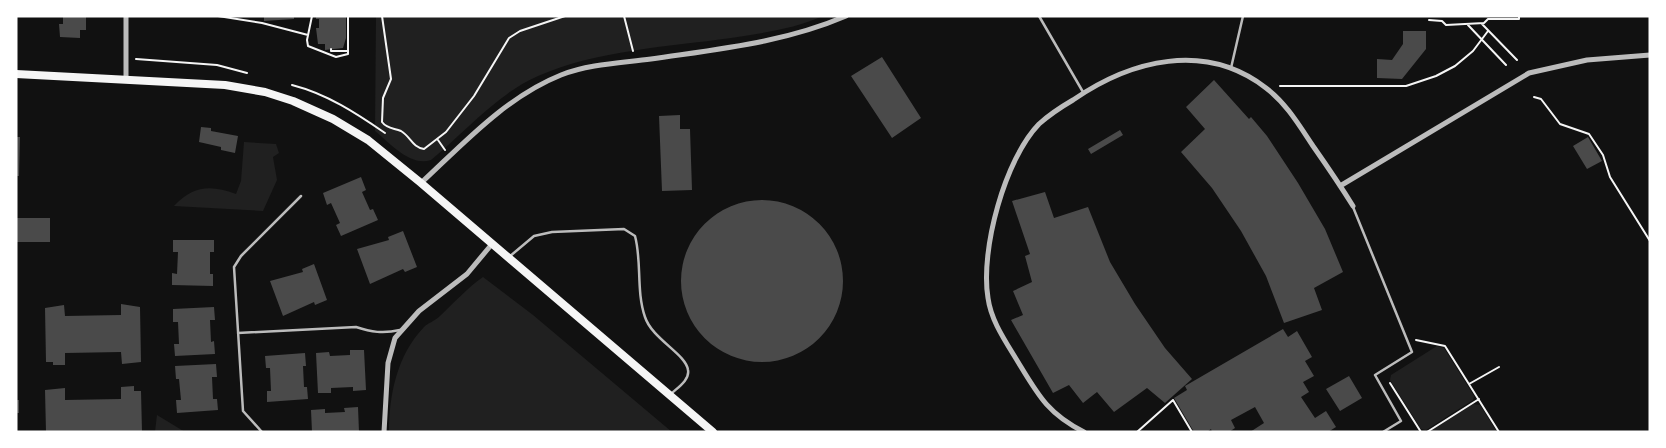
<svg xmlns="http://www.w3.org/2000/svg" width="1666" height="448" font-family="Cabin,sans-serif">
	<style>
		.green { fill: #202020 }
		.building { fill: #4a4a4a }
		.lines { fill: none; stroke-linecap: round; stroke-linejoin: round }
		.path { stroke: #f5f5f5; stroke-width: 2 }
		.service { stroke: #bcbcbc; stroke-width: 2.5 }
		.minor { stroke: #bcbcbc; stroke-width: 5 }
		.secondary { stroke: #f5f5f5; stroke-width: 8 }
	</style>
	<rect width="100%" height="100%" fill="#111"/>
	<!-- green -->
	<path class="green" d="M376 16H823C794 29 762 33 731 38 667 47 598 50 538 76 497 94 465 132 431 160 410 167 390 143 375 131Z
		M244 142 276 144 279 153 273 157 277 180 263 211 174 206C194 185 211 185 236 194L241 181Z
		M483 277 533 315 672 432H389C389 395 397 355 424 327 428 323 435 321 440 316 454 303 466 289 483 277Z
		M1437 346 1444 348 1474 396 1473 400 1426 430 1421 429 1390 380 1391 375Z
		M1473 404 1480 405 1497 432H1429Z
		M157 415 185 432H155Z"/>
	<!-- building -->
	<path class="building" d="M63 16H86V30H80V38L60 37 59 24H63Z
		M264 16H294V19L264 21Z
		M316 16H346V38L343 48 325 50V44H318L316 28H319V19H316Z
		M1403 31H1426V49L1402 79 1377 78V59L1392 60 1403 44Z
		M882 57 921 118 892 138 851 76Z
		M1214 80 1249 119 1251 117 1267 136 1298 183 1325 229 1343 272 1314 288 1322 310 1284 323 1266 276 1241 231 1212 188 1181 152 1205 129 1186 107Z
		M680 115V129H690L692 190 662 191 659 116Z
		M201 127 211 128V131L238 136 235 153 221 150V147L199 142Z
		M1120 130 1123 135 1091 154 1088 149Z
		M16 137H20L19 176H16Z
		M1588 137 1602 161 1587 169 1573 146Z
		M361 177 366 190 362 192 370 210 373 209 378 220 341 236 336 225 340 223 331 203 327 205 323 193Z
		M1045 192 1054 218 1088 207 1110 262 1135 304 1165 348 1192 379 1165 403 1147 388 1114 412 1097 392 1083 403 1069 385 1053 393 1011 320 1023 315 1013 291 1032 282 1025 256 1030 254 1012 201Z
		M681 281a81 81 0 1 1 162 0a81 81 0 1 1-162 0Z
		M17 218H50V242H17Z
		M403 231 417 267 405 272 403 269 370 284 357 249 389 240 388 237Z
		M173 240H214V252H210V274H213V286L172 285V273L177 274 178 252H173Z
		M314 264 327 300 315 305 314 302 283 316 270 281 303 272 302 269Z
		M121 304 140 307 141 362 122 364 121 352 65 353V365H53V362H46L45 308 64 305 65 316 121 315Z
		M214 307 215 320H210L211 342 214 341 215 354 175 356 174 344H179L178 322H173V309Z
		M1283 329 1288 337 1297 331 1312 357 1305 361 1314 376 1303 382 1309 392 1301 397 1315 418 1326 411 1336 427 1328 432H1250L1264 423 1255 407 1231 420 1235 428 1229 432H1212L1211 429 1207 432H1194L1174 398 1187 390 1185 386Z
		M350 350H364L366 390 353 391V387L331 388V393H318L316 353 329 352 330 356 350 355Z
		M305 353 306 366H303L304 387H307L308 399 267 402V391H271L270 368H266L265 356Z
		M216 364 217 377H212L213 399H217L218 410 177 413 176 400H181L179 379H176L175 366Z
		M1349 376 1362 398 1340 411 1326 389Z
		M134 386V391H141L142 432H46L45 390 65 388V400L121 399V387Z
		M16 400H19V413H16Z
		M358 407 359 432H312L311 410 325 409V413L345 412 344 408Z"/>
	<g class="lines">
		<!-- path -->
		<path class="path" d="M218 16 262 23 308 35
			M312 16 307 40 308 46 336 57 348 54V16
			M382 16 391 79 383 98 382 122C387 129 394 128 401 131 411 137 412 147 424 149L446 132 474 96 509 38 520 31 565 16
			M624 16 633 51
			M1429 20 1442 21 1446 25 1484 23 1488 19H1519V16
			M1482 24 1517 60
			M1468 25 1506 65
			M331 49V51H347
			M136 59 217 65 247 73
			M292 85C327 94 356 113 385 133
			M1280 86H1406L1436 76 1455 66 1473 51 1488 31
			M1534 97 1541 99 1560 124 1589 134 1603 155 1610 177 1650 241
			M438 140 445 150
			M1416 340 1445 346 1499 432
			M1390 383 1421 432
			M1469 384 1499 367
			M1137 432 1173 400 1192 432
			M1427 432 1479 399"/>
		<!-- service -->
		<path class="service" d="M1039 16 1083 92
			M1231 68 1243 16
			M1353 207 1412 352 1375 375 1401 421 1383 432
			M509 257 534 236 552 232 624 229 635 236C642 262 636 291 645 317 652 339 686 354 688 370 690 380 677 388 671 394
			M238 333 356 327C371 332 383 334 400 330
			M262 432 243 411 234 267 241 256 301 196"/>
		<!-- minor -->
		<path class="minor" d="M126 16V80
			M421 183C464 143 506 97 561 75 589 64 621 63 651 59 718 49 783 43 846 16
			M1340 186 1529 73 1587 60 1650 55
			M384 432 388 363 395 338 419 311 467 274 492 244
			M1084 432C1048 414 1038 395 1018 362 1006 342 991 321 988 298 980 250 1005 159 1039 124 1049 115 1061 107 1073 100 1131 60 1205 41 1266 88 1286 103 1299 125 1313 146 1327 166 1340 185 1353 206"/>
		<!-- secondary -->
		<path class="secondary" d="M16 74 225 85 265 92 293 101 333 119 368 140 421 183 713 432"/>
	</g>
	<!-- border -->
	<rect width="1666" height="448" fill="none" stroke="#ffffff" stroke-width="35"/>
</svg>
